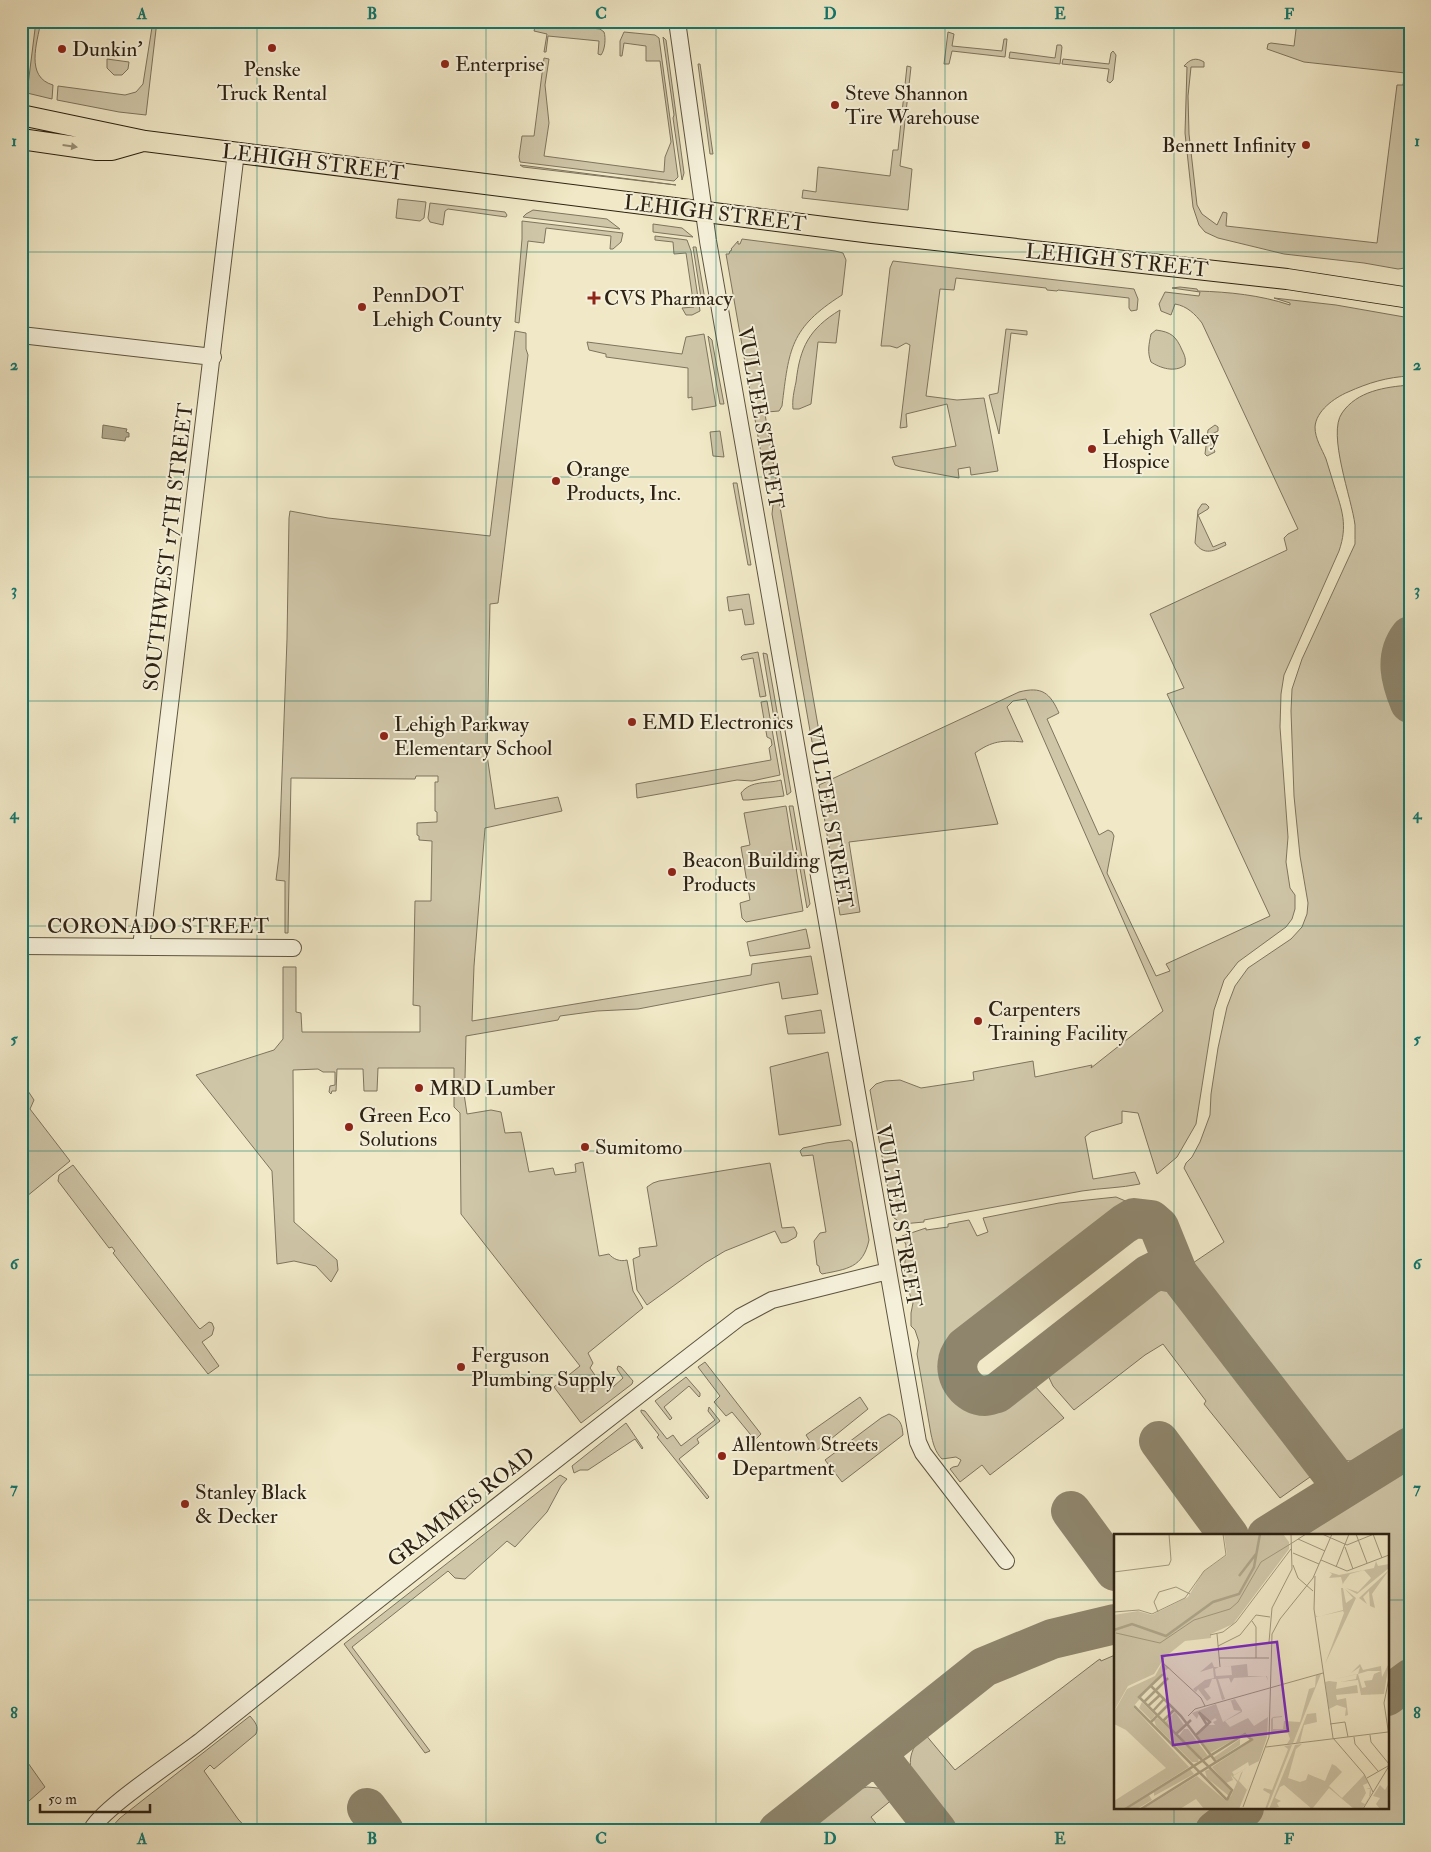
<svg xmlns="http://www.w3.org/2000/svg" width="1431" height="1852" font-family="'IM FELL Double Pica',serif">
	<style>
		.green { fill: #cfc6a8; stroke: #7e745e }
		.water { fill: #aea589; stroke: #7a715a }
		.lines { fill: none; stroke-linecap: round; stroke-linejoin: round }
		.taxiway { stroke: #8e856c; stroke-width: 40 }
		.minor-casing { stroke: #5e5440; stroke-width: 18 }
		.major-casing { stroke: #2d2213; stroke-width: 22 }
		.minor { stroke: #f5f0da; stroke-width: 16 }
		.major { stroke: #f0e8c6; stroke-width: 20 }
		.oneway { fill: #988f75 }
		.grid { fill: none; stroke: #0f766e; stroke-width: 1; stroke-opacity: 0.55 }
		.poi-dot { fill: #8f2418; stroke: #f5f0da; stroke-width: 2 }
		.labels { text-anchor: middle; stroke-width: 4; stroke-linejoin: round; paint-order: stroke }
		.poi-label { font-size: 21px; fill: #2d2213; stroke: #f5f0da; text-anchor: start }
		.street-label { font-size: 21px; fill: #2d2213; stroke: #f5f0da }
		.inset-river { fill: none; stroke: #aea589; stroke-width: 2.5 }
		.inset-road { fill: none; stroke: #a2997e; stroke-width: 1 }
		.view { fill: #7b2cbf; fill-opacity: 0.15; stroke: #7b2cbf; stroke-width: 2.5 }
		.inset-edge { fill: none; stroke: #2d2213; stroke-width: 2.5 }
		.neatline { fill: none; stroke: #0f766e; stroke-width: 2 }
		.grid-label { font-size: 16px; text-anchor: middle; font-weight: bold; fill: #0f766e }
	</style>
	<rect width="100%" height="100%" fill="#f0e8c6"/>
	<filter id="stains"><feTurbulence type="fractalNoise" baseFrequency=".004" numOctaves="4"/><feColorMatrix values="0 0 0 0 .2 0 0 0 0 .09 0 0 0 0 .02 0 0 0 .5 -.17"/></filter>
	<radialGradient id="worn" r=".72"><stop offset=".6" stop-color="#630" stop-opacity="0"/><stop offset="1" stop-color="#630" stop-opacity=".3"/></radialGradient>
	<!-- green -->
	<path class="green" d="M36 21H41C37 43 25 77 53 85L52 99 27 93Z
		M153 21H157L146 115 119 112 57 100 58 86 125 95 136 92 143 84Z
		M1297 21H1410V270L1405 268 1398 269 1364 263 1284 254 1218 238 1205 232 1199 225 1193 207 1185 133 1187 67 1184 66C1190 59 1196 57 1204 62V67H1191L1188 96 1189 134 1197 205 1202 214 1217 225 1223 212 1227 213 1226 226 1377 243 1397 85H1403L1405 73 1304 62 1267 49 1268 44 1271 43 1294 46Z
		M539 22 600 29 604 32C606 38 605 50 601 55L598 54 599 41 548 36 546 52H544L547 34 534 31 535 27Z
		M624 32 655 35 659 38 678 177 674 181 520 162 519 157 522 136H534L544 58 549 59 545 85 549 123 544 156 664 172 665 157 671 142 660 61H646V46L624 43 622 56H620V41Z
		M948 32 954 34 952 46 1002 51 1004 39H1007L1005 57 952 51 949 64H944Z
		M663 37 666 40 684 173 682 180 673 118 674 115Z
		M1057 45H1061L1062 47 1060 64 1009 58 1010 52 1055 58Z
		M1113 51 1116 55 1113 80 1110 83 1107 81 1109 69 1062 64 1063 59 1109 64 1111 53Z
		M107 59 129 62 128 69 122 75H114L107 68Z
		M698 64H700L713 154H710Z
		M907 66 911 67 900 166 912 169 908 210 802 198 803 190 816 192 818 167 890 176 893 150H898Z
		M520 165 676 185 523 167Z
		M398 199 426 202 424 218 420 221 396 218Z
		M430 203 505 212 507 215 506 217 448 209 445 211 443 225 430 222 428 218Z
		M533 210 607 219 620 229 523 217 526 214Z
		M522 221 623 233 621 242 613 249H610L611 236 546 228 544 243 528 241 519 323 515 322 522 239Z
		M653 224 682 228 693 237 653 232Z
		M655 236 687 240 691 251 700 311 692 315H686L682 308 694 307 686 253 674 254 673 242 655 240Z
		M742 239 835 251 843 253 846 260 842 295C790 328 789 349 782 406L779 411 767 412 765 414 776 479 777 487C771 488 769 486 766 482L726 254H729L730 251 732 250 731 249 738 241V244H740Z
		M693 247H696L704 294 702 304Z
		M893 261 1134 289 1138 299 1137 310 1131 311 1129 308V298L1058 290 1057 291 1047 290 1046 288 956 278 954 290 940 289 926 396 957 400 984 398 998 471 971 475 970 467 958 469 959 478 900 467 895 465 892 457 956 446 947 404 906 414 907 427 900 428 910 345 906 343 897 348 890 346H881L890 268Z
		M1180 287 1197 289 1198 291C1229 292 1260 295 1290 305V303L1274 298 1336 305 1410 318V376C1387 377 1368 383 1348 392 1334 398 1316 411 1315 427 1315 439 1322 449 1326 459 1329 468 1331 476 1334 485 1342 510 1348 525 1339 551L1284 675 1281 694 1280 727 1288 837 1286 862 1290 888 1295 895V909L1292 919 1286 927 1238 962 1224 980 1214 1010 1196 1124 1177 1157 1157 1174 1138 1113 1122 1111V1123L1091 1132 1085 1137 1093 1179 1135 1172 1140 1184C1121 1188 1101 1188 1082 1191L924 1220V1222L902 1224 893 1217 870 1090 876 1084 885 1081 900 1080 921 1088 974 1080 973 1072 1033 1061 1035 1077 1092 1065 1091 1068 1163 1011 1026 699 1013 701 1007 707 1023 742C1002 740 992 741 975 753L998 824 849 842 860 912 840 915 819 785 1019 692C1042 686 1050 693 1059 713L1047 719 1099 835 1108 830 1112 832 1114 836 1107 873 1156 976 1170 971 1166 964 1270 916 1167 694 1184 688 1150 614 1287 550 1284 538 1288 534 1298 529 1202 323C1195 314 1187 306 1175 304L1171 315 1161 311 1159 304 1165 292 1199 296 1200 292 1172 288Z
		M840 310 836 343 818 342 811 404 799 409H793C792 400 794 391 796 382 800 347 809 329 840 310Z
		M1006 329 1027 331V335L1011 333 999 434 989 395 998 393Z
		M1156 330C1171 332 1176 336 1182 350 1185 356 1186 359 1185 365 1175 373 1160 368 1151 362 1147 352 1149 344 1151 334Z
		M515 331 526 333V349L528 355 498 603 490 604 487 755 495 809 558 797 562 811 485 828 474 966 472 1021 751 975 752 964 811 956 818 994 782 999 779 982 638 1009 597 1011 560 1016 558 1020 466 1036 465 1079 462 1080 467 1114 491 1110 501 1112 505 1133 521 1132 529 1172 553 1168 555 1175 576 1172 575 1164 583 1162 599 1256 609 1254C613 1259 620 1262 627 1260L633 1291 643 1308 588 1353 593 1363 590 1368 599 1381 606 1379 613 1387 623 1378 617 1369 618 1366 621 1367 633 1381 632 1384 581 1423 554 1387 580 1366 461 1214 460 1113 454 1107V1094L457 1093V1085H454V1068H378L377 1091H364L363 1069H337L336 1091H332L331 1094 329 1092 330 1086 335 1085V1072H323L318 1069 293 1070 294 1222 337 1260 338 1270 331 1282 316 1266 294 1261 277 1264 272 1171 196 1075 274 1050 283 1039V967H296V1012L301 1013 302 1032H420V1006L413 1005 415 901H431L432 841 419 840V836L417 835V823L437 822V812L435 811V782H438V776H416L415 779 291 778 288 933H285V881L276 880 279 856 287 639 289 518 290 511 328 518 490 536Z
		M704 334 716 406 692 410V397L688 398V368L606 357V354L589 350 587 342 682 354 686 337Z
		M708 336 712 340 713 346 724 404H720Z
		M1410 385V618C1372 658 1390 690 1410 732V1432L1361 1462 1340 1460 1332 1454 1187 1267 1224 1242 1184 1168 1186 1163 1192 1157 1200 1142 1210 1115 1211 1094 1218 1048 1227 1007 1235 986 1248 968 1291 939 1302 927 1307 914 1308 903 1300 856 1294 796 1291 711 1292 689 1302 659 1355 544C1355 538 1355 532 1355 525 1352 499 1327 434 1342 413 1357 391 1385 387 1410 385Z
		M1215 425 1218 427V431L1208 436 1215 452 1207 456 1205 454 1208 430Z
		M720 431 724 457 713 456 710 432Z
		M733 483H737L751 565H748Z
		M779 501 821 743 820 747 812 742 772 514 773 505Z
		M1202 504H1206L1209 507 1208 509 1198 515 1213 547 1225 542 1226 545C1214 551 1204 556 1195 543L1198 510Z
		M749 594 754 624 745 625 742 609 729 611 727 597Z
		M758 652 766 696 760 697 753 658 742 660 741 657 743 655Z
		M763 653 767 654 791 792 787 795Z
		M767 701 780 775 752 781 737 780 637 798 636 784 771 760 769 748 772 745 771 739 767 737 761 702Z
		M781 780 784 796 748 800H743L741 793C751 780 767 784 781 780Z
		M786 806 803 911 746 922 742 918 740 903 750 900 741 847 750 845 744 813Z
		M789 806H793L810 904 807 908Z
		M806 929 810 948 750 956 747 942Z
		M821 1010 825 1033 788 1034 785 1016Z
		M828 1052 841 1125 779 1135 770 1067Z
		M21 1087 26 1088 34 1100 30 1109 70 1161 21 1201Z
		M849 1140 852 1142 869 1240C863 1268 847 1269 822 1274L820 1272 819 1266 817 1265 814 1241 820 1233 826 1232 813 1155 802 1156 800 1151 803 1148 826 1143Z
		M770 1163 782 1228 794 1227 797 1233 796 1237 787 1242 781 1243 775 1231 725 1251 705 1263 647 1305 637 1290 633 1259 640 1256 639 1248 657 1246 647 1187 653 1183 659 1181Z
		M73 1165 198 1327 200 1329 209 1322 212 1323 214 1328 212 1335 202 1342 219 1366 208 1374 113 1253 115 1251 112 1247 109 1248 58 1181 59 1175Z
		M1116 1197 1128 1202 1132 1209 957 1344C934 1373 959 1392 978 1414L1031 1374 1034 1385 1064 1418 990 1475 982 1465 960 1482 950 1469 953 1467 958 1466 961 1460 956 1457 942 1459C935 1452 933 1443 931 1434L917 1354 919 1342 915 1330 911 1326V1313L913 1303 904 1278 906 1245 902 1236 926 1228V1230L948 1227V1224L969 1220 977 1236 988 1232 983 1218 1059 1203Z
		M21 1275C30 1287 30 1297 21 1309Z
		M1160 1284 1171 1286 1183 1294 1309 1458C1313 1466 1315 1470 1310 1477L1280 1498 1204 1404 1206 1401 1163 1344 1145 1355 1074 1410 1053 1386 1043 1365 1141 1287Z
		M705 1362 761 1434 755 1440 732 1412 726 1416 714 1402 720 1396 698 1367Z
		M686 1377 700 1393V1396L699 1397 689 1386 664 1407 672 1418 670 1420 655 1401Z
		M860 1397 868 1409 816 1451 806 1435Z
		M709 1407 720 1421 697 1439 699 1443 679 1459 709 1497 707 1499 657 1437 659 1435 641 1412V1410L645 1411 667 1439 673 1435 681 1446 715 1420 708 1411Z
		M889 1414C900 1419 902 1423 903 1435L842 1482 825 1460 881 1418Z
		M626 1423 643 1448 642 1449 635 1439 588 1470H580L574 1473 572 1466Z
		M1410 1463V1664L1387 1682V1536H1300L1334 1515 1335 1510Z
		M560 1475 567 1479 561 1486 547 1512 515 1547 507 1541 465 1579 455 1578 448 1571 352 1647 430 1751 425 1753 344 1644Z
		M1115 1655V1808H1225L1196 1831H952C930 1803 888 1767 925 1734L955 1770 1097 1661 1100 1659 1101 1661Z
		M1410 1694V1831H1235L1264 1808H1387V1712Z
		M250 1716C255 1722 259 1726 256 1734L214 1769 210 1765 204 1771 238 1819 249 1831H108L120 1818Z
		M21 1753 45 1787 21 1808Z
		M867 1787C878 1788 888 1788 894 1798L871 1817 882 1831H810C819 1812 848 1791 867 1787Z"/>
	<!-- water -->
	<path class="water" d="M103 425 127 429 126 432 129 433V437H126L125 441 102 438Z"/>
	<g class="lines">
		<!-- taxiway -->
		<path class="taxiway" d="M1410 636C1394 657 1401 681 1410 703
			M1178 1274 1158 1270 1148 1275 997 1393C993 1394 988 1396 985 1396 968 1396 954 1377 958 1361 958 1357 962 1351 965 1347L1124 1224 1134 1218 1151 1220 1159 1227 1178 1274 1343 1488
			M1159 1441 1229 1536
			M1071 1511 1115 1571
			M1267 1536 1410 1447
			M1387 1696 1410 1679
			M876 1753 937 1831
			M367 1808 384 1831
			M778 1831 984 1667 1052 1639 1115 1624
			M1215 1831 1244 1808"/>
		<!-- minor casing -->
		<g class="minor-casing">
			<path id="minor" d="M677 21 708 241 918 1442 923 1453 1006 1561
				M21 335 213 357
				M21 946 293 948
				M141 947 236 152
				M91 1831C99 1810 181 1757 203 1739 381 1597 560 1456 740 1317L772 1300 888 1271"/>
		</g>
		<!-- major casing -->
		<g class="major-casing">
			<path id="major" d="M21 115 145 141 872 233 1287 279 1410 298
				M21 139 97 150H112L140 142"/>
		</g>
		<!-- minor -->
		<use href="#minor" class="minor"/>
		<!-- major -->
		<use href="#major" class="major"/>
	</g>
	<!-- one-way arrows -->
	<defs><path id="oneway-solid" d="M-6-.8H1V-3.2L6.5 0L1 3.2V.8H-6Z" transform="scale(1.25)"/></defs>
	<use class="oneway" href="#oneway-solid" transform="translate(70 146) rotate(8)"/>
	<!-- grid -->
	<path class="grid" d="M257 21V1831M486 21V1831M716 21V1831M945 21V1831M1174 21V1536M21 252H1410M21 477H1410M21 701H1410M21 926H1410M21 1151H1410M21 1375H1410M21 1600H1115M1387 1600H1410M1174 1808V1831"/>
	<!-- markers -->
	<g class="poi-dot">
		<circle cx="272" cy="48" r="5"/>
		<circle cx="62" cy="49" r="5"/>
		<circle cx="445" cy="64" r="5"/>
		<circle cx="835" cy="105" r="5"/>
		<circle cx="1306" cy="145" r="5"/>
		<path d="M591.5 290.5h5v5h5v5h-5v5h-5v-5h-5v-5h5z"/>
		<circle cx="362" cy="307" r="5"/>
		<circle cx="1092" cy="449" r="5"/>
		<circle cx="556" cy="481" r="5"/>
		<circle cx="632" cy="722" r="5"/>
		<circle cx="384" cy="736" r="5"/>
		<circle cx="672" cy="872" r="5"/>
		<circle cx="978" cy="1021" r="5"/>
		<circle cx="419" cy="1088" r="5"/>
		<circle cx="349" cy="1127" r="5"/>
		<circle cx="585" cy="1147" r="5"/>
		<circle cx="461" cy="1367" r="5"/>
		<circle cx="722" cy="1456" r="5"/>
		<circle cx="185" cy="1504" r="5"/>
	</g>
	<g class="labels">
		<!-- poi labels -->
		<g class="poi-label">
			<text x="72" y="56">Dunkin'</text>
			<text x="455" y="71">Enterprise</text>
			<text x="272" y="76" text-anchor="middle">Penske<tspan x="272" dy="24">Truck Rental</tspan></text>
			<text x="845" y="100">Steve Shannon<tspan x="845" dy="24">Tire Warehouse</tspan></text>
			<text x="1296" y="152" text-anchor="end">Bennett Infinity</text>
			<text x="372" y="302">PennDOT<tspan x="372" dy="24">Lehigh County</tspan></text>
			<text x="604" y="305">CVS Pharmacy</text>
			<text x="1102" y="444">Lehigh Valley<tspan x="1102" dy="24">Hospice</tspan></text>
			<text x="566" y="476">Orange<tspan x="566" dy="24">Products, Inc.</tspan></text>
			<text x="642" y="729">EMD Electronics</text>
			<text x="394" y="731">Lehigh Parkway<tspan x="394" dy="24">Elementary School</tspan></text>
			<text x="682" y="867">Beacon Building<tspan x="682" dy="24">Products</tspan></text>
			<text x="988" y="1016">Carpenters<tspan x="988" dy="24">Training Facility</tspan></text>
			<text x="429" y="1095">MRD Lumber</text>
			<text x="359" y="1122">Green Eco<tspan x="359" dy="24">Solutions</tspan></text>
			<text x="595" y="1154">Sumitomo</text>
			<text x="471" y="1362">Ferguson<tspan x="471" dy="24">Plumbing Supply</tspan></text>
			<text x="732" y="1451">Allentown Streets<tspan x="732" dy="24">Department</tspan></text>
			<text x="195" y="1499">Stanley Black<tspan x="195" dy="24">&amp; Decker</tspan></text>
		</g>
		<!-- street labels -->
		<g class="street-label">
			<text transform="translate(313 162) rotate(7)" y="7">LEHIGH STREET</text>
			<text transform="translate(715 213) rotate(7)" y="7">LEHIGH STREET</text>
			<text transform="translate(1117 260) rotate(6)" y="7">LEHIGH STREET</text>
			<text transform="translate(761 418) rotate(80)" y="7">VULTEE STREET</text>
			<text transform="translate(168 547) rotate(-83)" y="7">SOUTHWEST 17TH STREET</text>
			<text transform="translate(830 817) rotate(80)" y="7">VULTEE STREET</text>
			<text x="158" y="933">CORONADO STREET</text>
			<text transform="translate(899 1216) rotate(80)" y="7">VULTEE STREET</text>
			<text transform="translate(461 1507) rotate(-38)" y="7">GRAMMES ROAD</text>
		</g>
	</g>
	<!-- overview -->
	<g transform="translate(1114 1534)">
		<rect width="275" height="275" fill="#f0e8c6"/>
		<path d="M110 0H169L175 8V15L119 90 97 100V104L71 107 51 123 40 140 14 152 0 177V81L24 77 38 81 74 63 89 38 113 21ZM262 27 264 32 275 30V34L243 60 232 54 244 58 257 44 250 36 236 40 230 48 229 50V51L227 43 215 44 218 40 215 38 225 41 260 34ZM275 36 258 60 261 74 256 72 255 57 249 63 253 70 245 64ZM227 54H229L232 69 239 64 231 55 242 64 211 130 230 79 229 77 202 83 201 80 203 83 229 76ZM98 128 100 133H105L101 135 102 142 118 141 117 132 107 133 133 130 134 142H153L154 147 152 142 120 144 117 149 115 144 104 145 111 165 108 166 102 145H98L95 153 90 155 97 164 93 167 84 155 82 158 79 155 91 146 100 144 99 134 86 138ZM48 129 59 136 55 134 48 139 19 173 75 233 9 275H0V267L52 234 12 196 0 190V178L13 155 41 142ZM275 129 270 160 247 161 244 146 226 148 242 145 243 140 217 146 244 140 246 133 237 139 246 130 249 136 267 132 268 143ZM254 137H267L260 140 258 146 250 147 252 153 248 154 244 140ZM207 140 179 209 173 210 176 205 174 199 157 198V185L159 183 168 182V183L159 184V195H169L170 187 186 188 195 155 201 153 202 141ZM215 147 223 148 222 155 243 151 244 159 222 161 223 166 232 164 234 181 231 182 232 174 223 171 215 175 211 148ZM121 165 128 176V178L111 187 116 193 134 184 140 192 154 183 153 203 145 227 135 232 134 228 118 238 120 241 134 233 119 242 124 247 127 239 129 237 125 247 133 256 137 246 125 275H90L82 265 66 275H29L83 242 112 267 117 262 123 248 117 241 119 246 112 249 98 233 139 206 132 199 96 219 83 202 93 191H101L99 188 103 186 101 184 97 187 86 177 83 185 78 179 102 170 109 188 127 177 120 176 117 167 113 168ZM28 168 41 181 37 186 25 174ZM61 178 70 191 63 199 51 188ZM202 179 203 188 190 191 186 208 182 209 193 180ZM44 184 85 224 84 228H78L42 192 40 186ZM70 195H74L94 222 87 225 65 202ZM126 205V211L103 226 99 224ZM188 210 182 215 174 244 186 248 192 246 194 240 211 247 218 230 222 232 228 238 215 252 228 264 250 241 254 249 249 251 252 259 247 268 251 270 255 263 256 255H252L256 254 257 257V260L252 269 248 275H240L215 254 198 275 170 251 166 253 161 264 167 267 163 269 165 273 155 275 181 211ZM178 211 153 275H151L155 264 147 261 155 264 156 260 149 256 150 254 158 256 174 215 170 212ZM76 235 80 240 40 262V258ZM96 235 118 257 115 262 93 244 91 237ZM275 249V275H266L262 270 266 264 259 262 266 251 271 256ZM35 261 38 266 23 275H12Z" fill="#cfc6a8" fill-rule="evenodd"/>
		<path class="inset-river" d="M125 42 142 20M0 96 18 90 52 102 99 68 125 60 140 33 146 0M49 140 25 163 118 256 113 266M37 152 67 182 102 228M30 168 54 144M20 172 113 266M34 172 46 161M39 177 50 165M49 187 61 175M36 189 55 170M62 200 77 186M81 202 96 188 85 178 93 191M11 275 131 200 138 206M27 275 139 205"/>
		<path class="inset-road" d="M208 0 233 11 260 0M242 0 253 29M259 0 268 24M184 5 211 17M178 9 192 0M231 13 239 35M179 19 205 30M207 26 233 37 275 21M179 31 184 44 199 57M222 33 235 0M0 38 55 31 57 26 55 0M201 42 200 75 219 204 250 240 259 258M0 78 25 76 38 80 71 64 90 37 112 21 109 0M44 78 40 68 45 58 62 53 76 60M138 87 142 93V124M2 99 46 109 80 86 116 75 124 68 147 28 178 9M103 100 106 133M96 101 109 98 122 88 177 15M155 108 158 74 178 35 177 0M104 112 126 101 142 81 156 83M105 124H155M48 128 87 164 91 172M275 144 270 169 275 202M74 182 81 175 209 139M216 190 231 188 234 203M256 201 257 208 275 230M240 203 241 210 264 237M152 213 274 198M253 244 274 232M129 273 155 203 158 100 166 85 199 44 218 0M249 275 275 232"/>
		<path class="view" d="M163 108 174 197 59 211 48 122Z"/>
		<rect width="275" height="275" class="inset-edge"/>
	</g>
	<!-- margin -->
	<rect width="1431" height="1852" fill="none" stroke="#f0e8c6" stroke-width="55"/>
	<!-- scale -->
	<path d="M40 1804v8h110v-8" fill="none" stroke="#2d2213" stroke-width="2.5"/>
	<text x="48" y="1804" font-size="15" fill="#2d2213" stroke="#f5f0da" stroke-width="4" paint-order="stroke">50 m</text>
	<rect x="28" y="28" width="1376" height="1796" class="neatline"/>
	<g class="grid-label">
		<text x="142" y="19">A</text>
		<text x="372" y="19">B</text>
		<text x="601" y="19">C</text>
		<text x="830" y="19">D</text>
		<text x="1060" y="19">E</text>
		<text x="1289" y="19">F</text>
		<text x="14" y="146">1</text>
		<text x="1417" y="146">1</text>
		<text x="14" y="370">2</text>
		<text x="1417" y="370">2</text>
		<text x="14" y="595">3</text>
		<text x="1417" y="595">3</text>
		<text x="14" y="819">4</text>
		<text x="1417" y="819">4</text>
		<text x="14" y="1044">5</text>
		<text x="1417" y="1044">5</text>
		<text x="14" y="1269">6</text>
		<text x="1417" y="1269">6</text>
		<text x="14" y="1493">7</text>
		<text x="1417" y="1493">7</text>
		<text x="14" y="1718">8</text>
		<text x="1417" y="1718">8</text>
		<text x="142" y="1844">A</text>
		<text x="372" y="1844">B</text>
		<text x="601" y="1844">C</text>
		<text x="830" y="1844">D</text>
		<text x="1060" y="1844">E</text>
		<text x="1289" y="1844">F</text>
	</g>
	<rect width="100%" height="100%" filter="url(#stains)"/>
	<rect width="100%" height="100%" fill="url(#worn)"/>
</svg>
